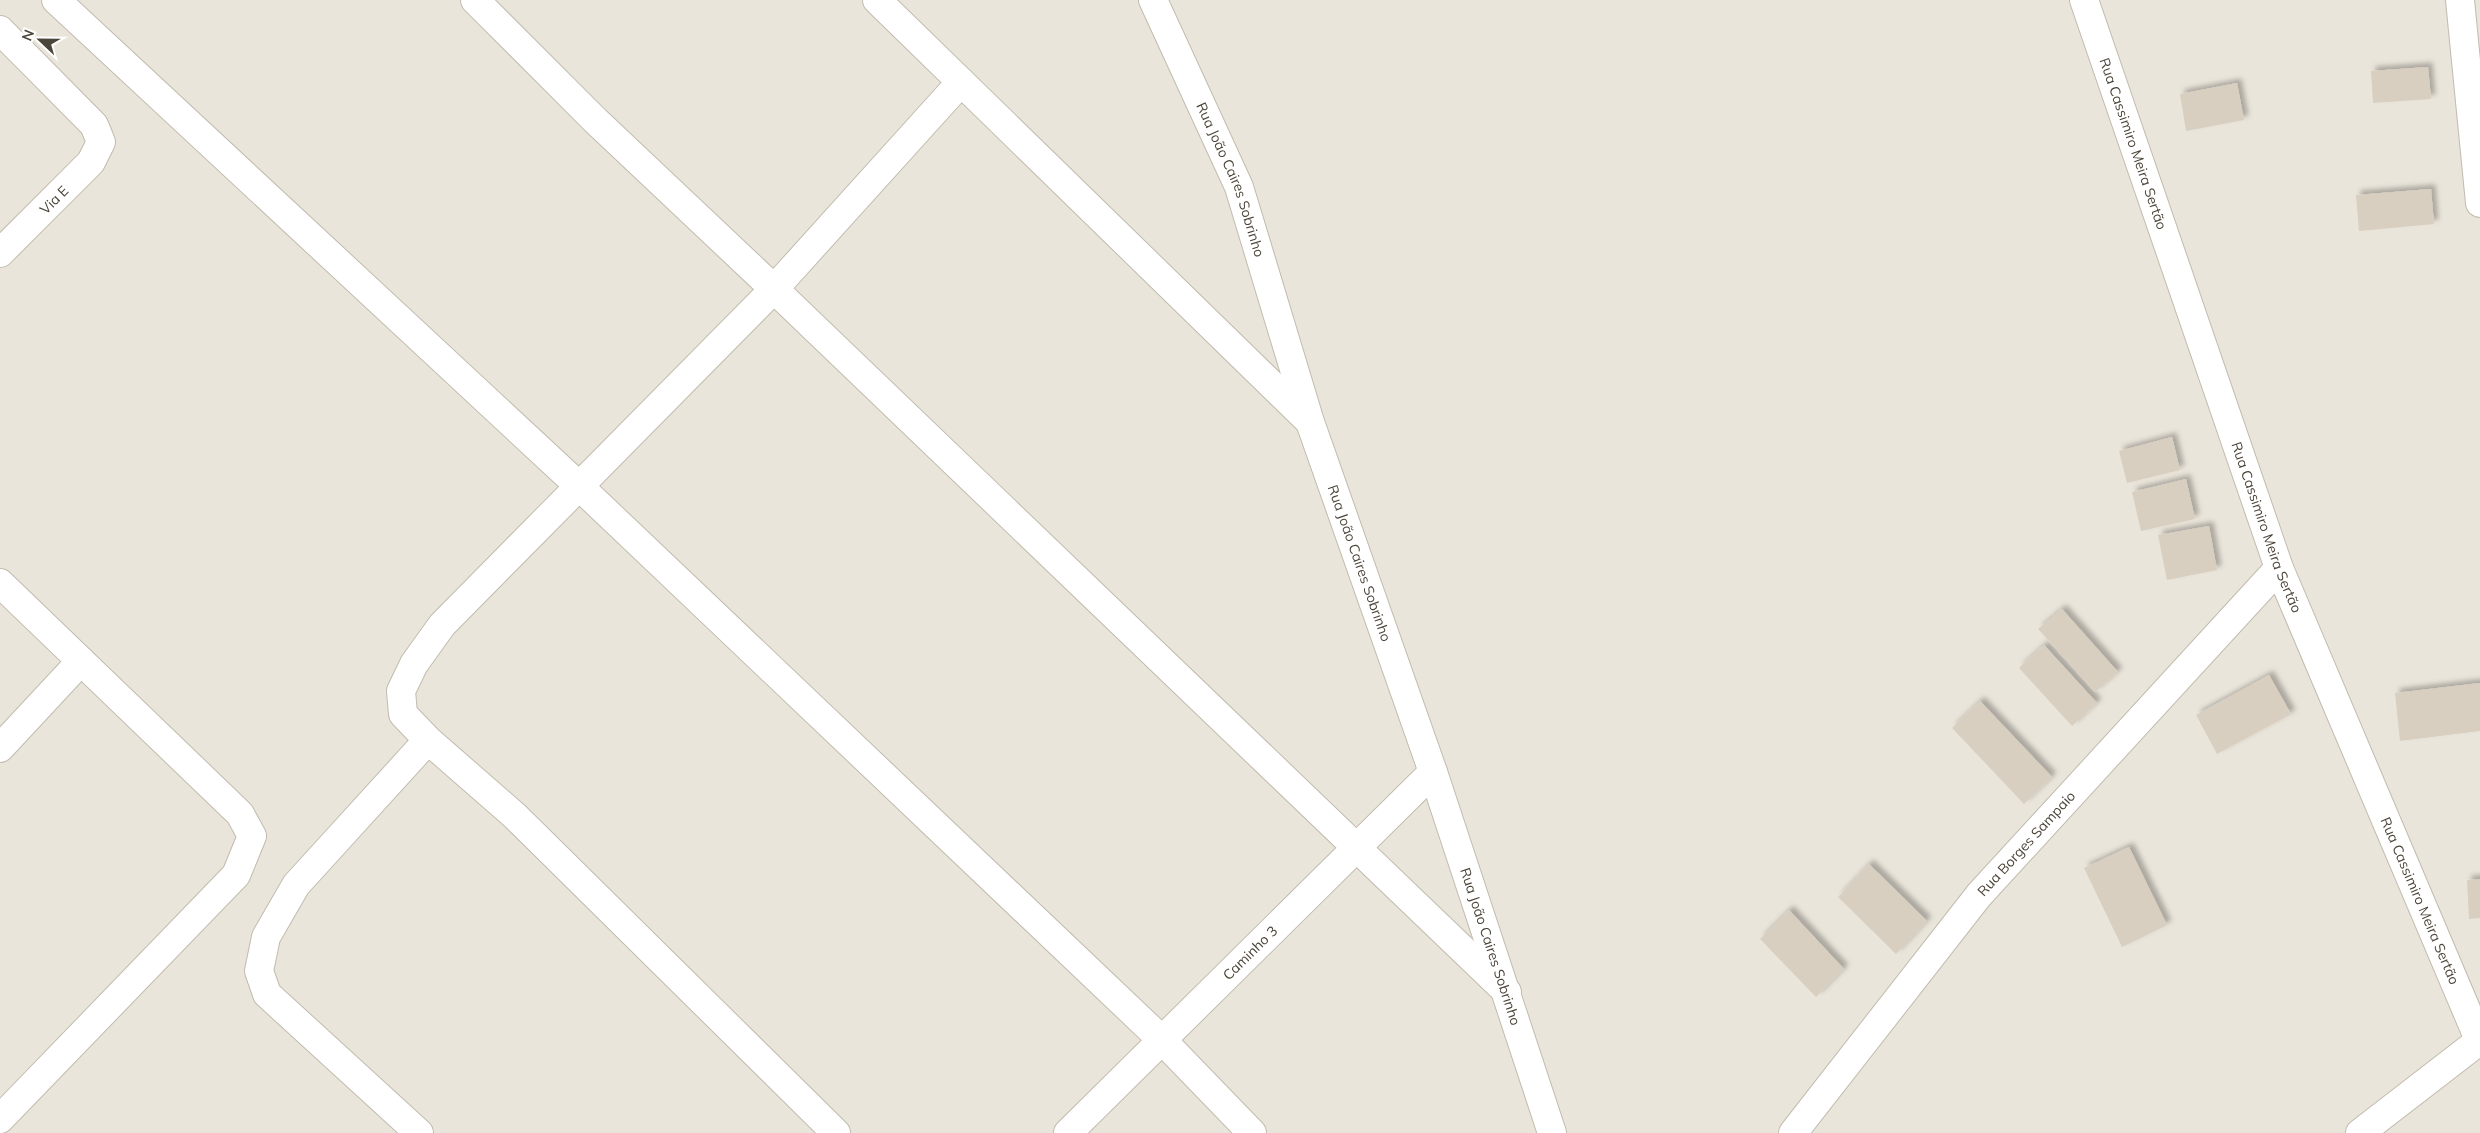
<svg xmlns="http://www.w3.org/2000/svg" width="2480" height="1133" font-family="Mulish,sans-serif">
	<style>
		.residential { fill: #eae5da }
		.building { fill: #d8cfc1; filter: url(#shadow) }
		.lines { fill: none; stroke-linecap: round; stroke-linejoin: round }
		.minor-casing { stroke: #c2bbae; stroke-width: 30 }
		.minor { stroke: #fff; stroke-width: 28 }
		.labels { text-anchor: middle; stroke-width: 4.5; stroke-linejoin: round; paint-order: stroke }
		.street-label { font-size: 14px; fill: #4b4439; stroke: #fff }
	</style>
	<defs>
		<filter id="shadow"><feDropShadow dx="4.5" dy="-4.5" stdDeviation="2.5" flood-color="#0004"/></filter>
	</defs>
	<rect width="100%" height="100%" fill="#f6f3ec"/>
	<!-- residential -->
	<path class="residential" d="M0 0H2480V1133H0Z"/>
	<!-- building -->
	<path class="building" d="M2428 67 2431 99 2373 103 2371 71Z
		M2237 83 2244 120 2186 131 2180 94Z
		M2431 189 2434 224 2359 231 2356 195Z
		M2172 437 2180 470 2127 483 2119 451Z
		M2186 479 2195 519 2141 531 2132 492Z
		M2209 526 2217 570 2167 580 2158 535Z
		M2062 609 2118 672 2095 692 2038 629Z
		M2044 645 2097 703 2072 726 2019 668Z
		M2269 675 2291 714 2217 754 2196 715Z
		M2480 683V731L2400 741 2395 693Z
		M1980 701 2052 777 2024 804 1952 728Z
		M2129 847 2167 925 2122 947 2084 868Z
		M1869 864 1927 921 1896 954 1838 897Z
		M2480 879V918L2469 919 2467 880Z
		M1789 910 1844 969 1816 997 1760 939Z"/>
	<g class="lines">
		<!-- minor casing -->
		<g class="minor-casing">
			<g id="minor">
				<path d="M56 0 579 486 1163 1041 1252 1133"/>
				<path d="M475 0 596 121 774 289 1507 992"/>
				<path d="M877 0 1309 421"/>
				<path id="s1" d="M1153 0 1239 187 1310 422 1433 772 1552 1133"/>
				<path id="s2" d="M2084 0 2279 568 2480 1042"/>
				<path d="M2460 0 2480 203"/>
				<path d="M0 30 94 125 101 142 91 162 0 253"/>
				<path d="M0 583 240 814 252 836 236 875 0 1119"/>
				<path d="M0 748 81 661"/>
				<path d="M419 1133 267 994 259 971 266 937 296 885 428 740"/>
				<path d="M836 1133 515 816 428 740 403 714 401 691 414 664 442 625 774 289 961 82"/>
				<path id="s3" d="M1068 1133 1433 772"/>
				<path id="s4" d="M1793 1133 1979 895 2279 568"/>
				<path d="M2360 1133 2479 1041"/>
			</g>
		</g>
		<!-- minor -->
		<use href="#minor" class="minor"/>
	</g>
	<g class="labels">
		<!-- street labels -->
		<g class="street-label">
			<text dy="5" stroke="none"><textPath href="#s2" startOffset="152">Rua Cassimiro Meira Sertão</textPath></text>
			<text dy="5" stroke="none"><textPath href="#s1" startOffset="196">Rua João Caires Sobrinho</textPath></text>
			<text transform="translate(54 200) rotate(-45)" y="5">Via E</text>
			<text dy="5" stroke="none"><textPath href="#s2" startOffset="558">Rua Cassimiro Meira Sertão</textPath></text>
			<text dy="5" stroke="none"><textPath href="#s1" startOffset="601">Rua João Caires Sobrinho</textPath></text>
			<text dy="5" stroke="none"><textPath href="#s4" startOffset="372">Rua Borges Sampaio</textPath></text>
			<text dy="5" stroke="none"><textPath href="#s2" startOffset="962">Rua Cassimiro Meira Sertão</textPath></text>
			<text dy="5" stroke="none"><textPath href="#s1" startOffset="1006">Rua João Caires Sobrinho</textPath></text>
			<text dy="5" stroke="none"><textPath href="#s3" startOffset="256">Caminho 3</textPath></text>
		</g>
	</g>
	<!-- north arrow -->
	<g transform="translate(40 40) rotate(292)" stroke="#ffffff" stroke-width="4" paint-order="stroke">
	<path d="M0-4L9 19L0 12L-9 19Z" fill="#4b4439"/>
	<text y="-8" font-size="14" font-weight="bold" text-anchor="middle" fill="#4b4439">N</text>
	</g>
</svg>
